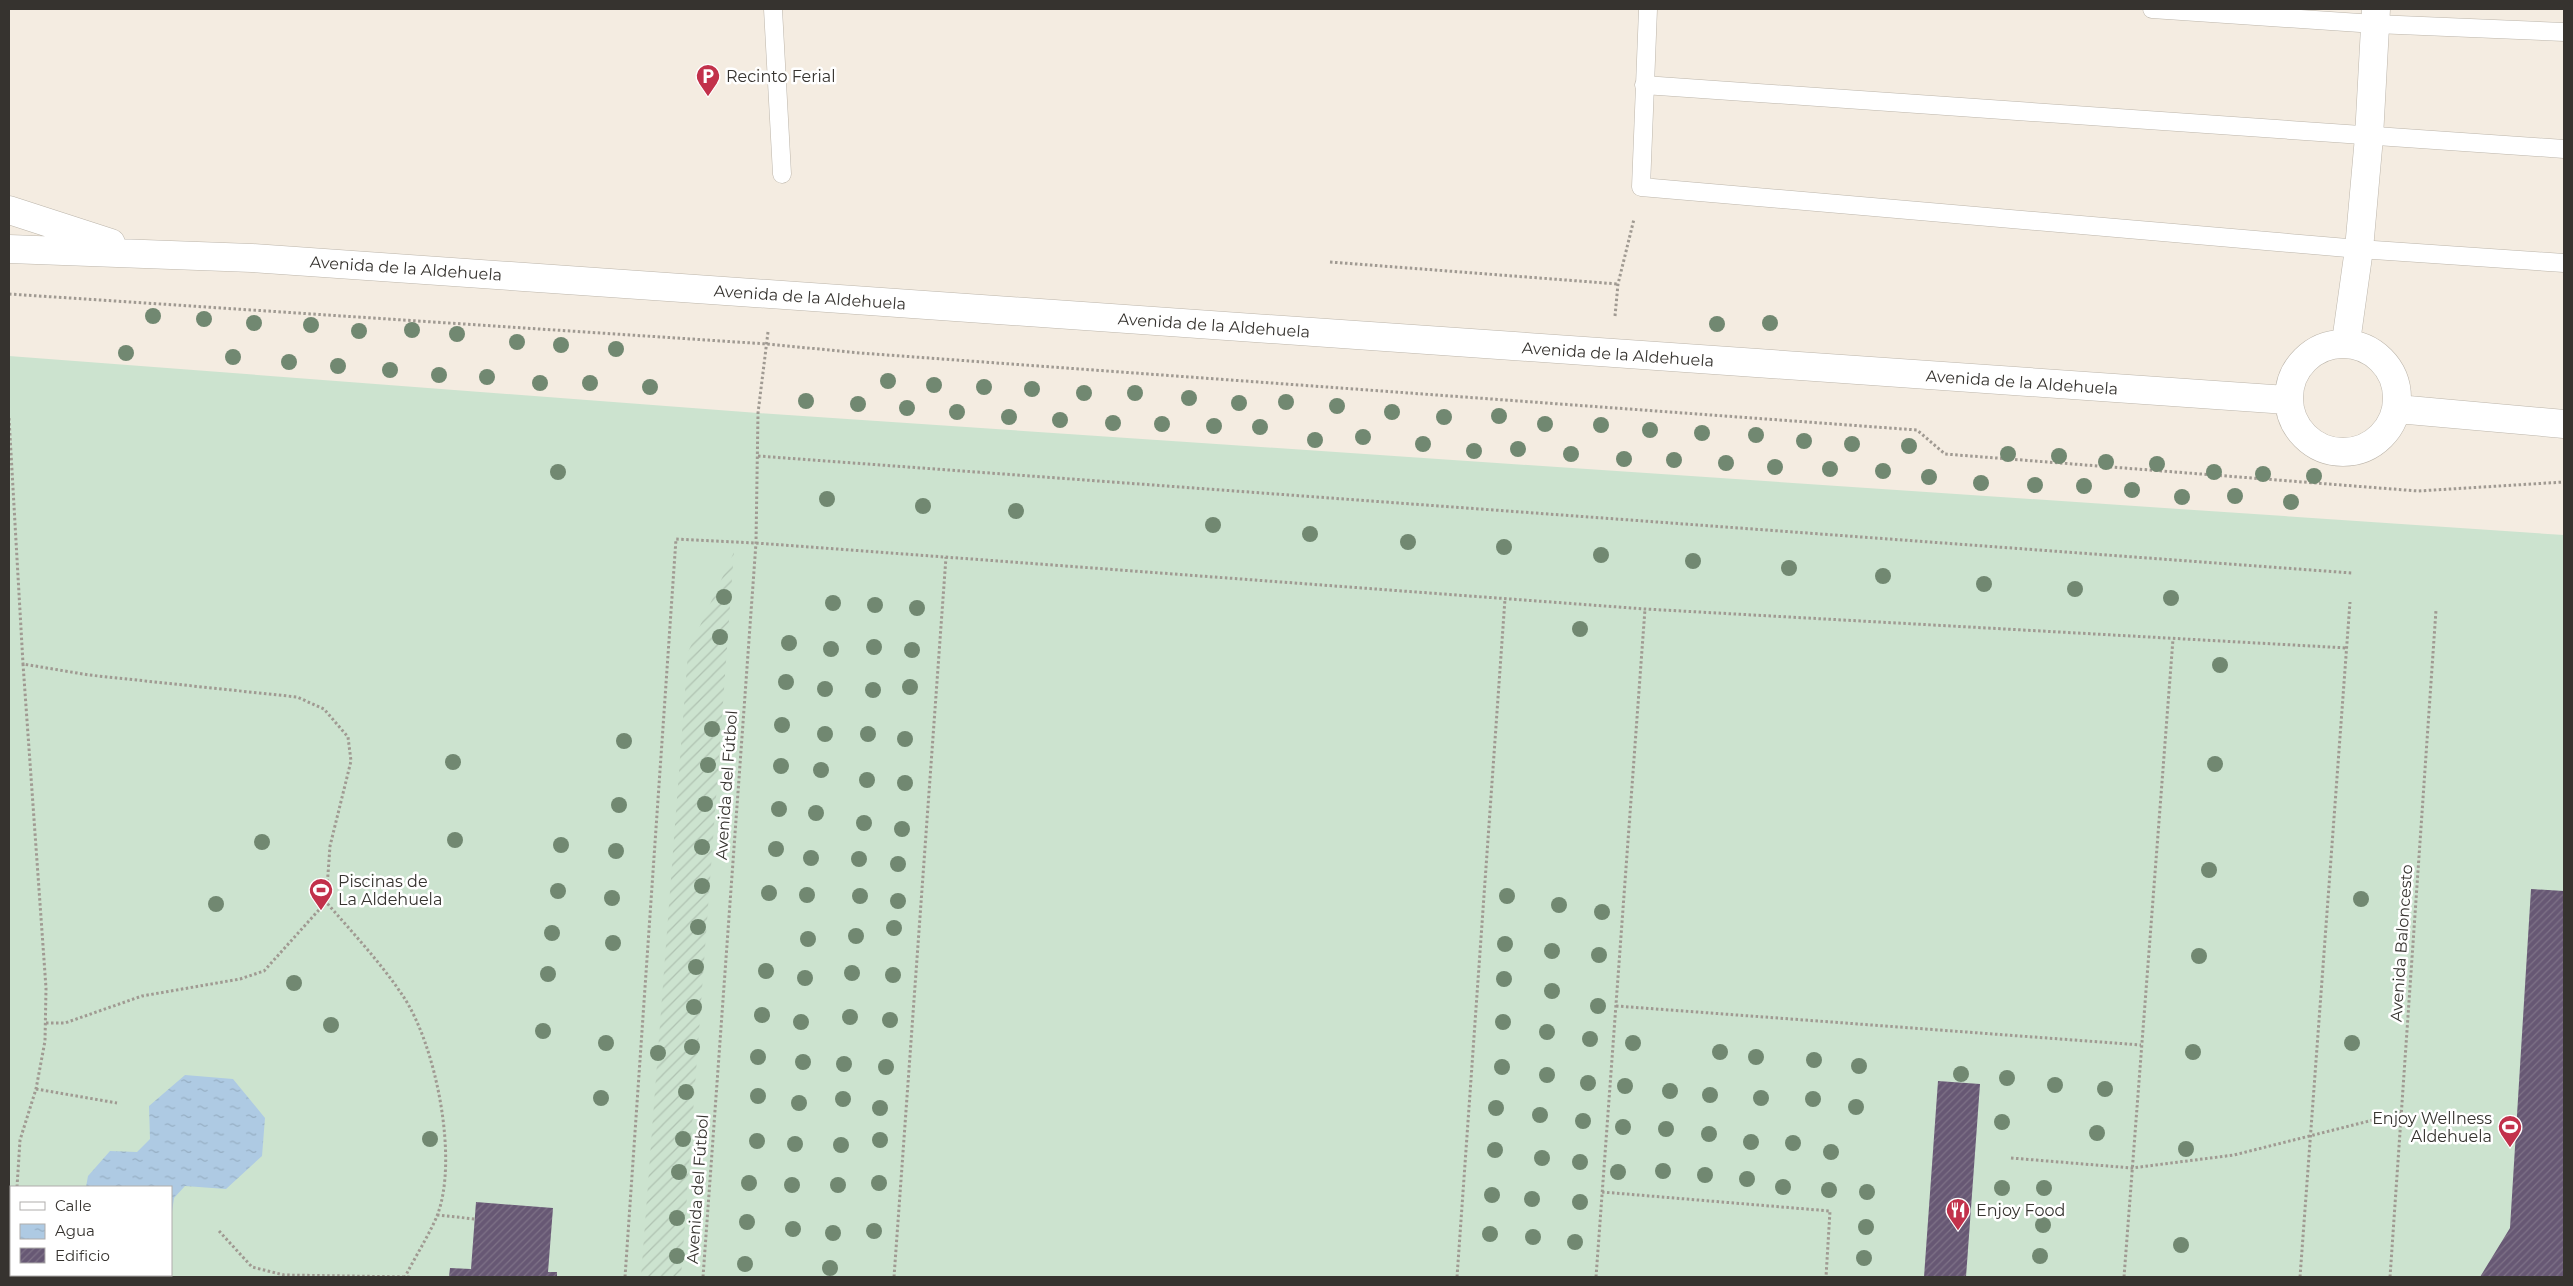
<svg xmlns="http://www.w3.org/2000/svg" width="2573" height="1286" font-family="Montserrat,sans-serif">
	<style>
		.grass { fill: #cce3cf; fill-rule: evenodd }
		.garden { fill: url(#garden-furrows) }
		.water { fill: url(#water-ripples) }
		.building { fill: url(#building-hatch) }
		.lines { fill: none; stroke-linecap: round; stroke-linejoin: round }
		.lane-casing { stroke: #bcb5aa; stroke-width: 19 }
		.street-casing { stroke: #bcb5aa; stroke-width: 29 }
		.path { stroke: #a09a92; stroke-width: 3; stroke-dasharray: 2.5 2.5; stroke-linecap: butt }
		.lane { stroke: #fff; stroke-width: 18 }
		.street { stroke: #fff; stroke-width: 28 }
		.tree { fill: #718871 }
		.labels { text-anchor: middle; stroke-width: 5; stroke-linejoin: round; paint-order: stroke }
		.poi-label { font-size: 16px; fill: #36332f; stroke: #fff; text-anchor: start }
		.street-label { font-size: 16px; fill: #36332f; stroke: #fff }
	</style>
	<defs>
		<pattern id="garden-furrows" width="10" height="10" patternUnits="userSpaceOnUse" patternTransform="scale(1.25)"><rect width="10" height="10" fill="#cce3cf"/><path d="M-1 1l2-2M0 10L10 0M9 11l2-2" fill="none" stroke="#b0c3b2"/></pattern>
		<pattern id="water-ripples" width="26" height="14" patternUnits="userSpaceOnUse" patternTransform="scale(1.25)"><rect width="26" height="14" fill="#aecae3"/><path d="M2 4q2-2 4 0t4 0M15 11q2-2 4 0t4 0" fill="none" stroke="#96aec3"/></pattern>
		<pattern id="building-hatch" width="6" height="6" patternUnits="userSpaceOnUse" patternTransform="scale(1.25)"><rect width="6" height="6" fill="#675874"/><path d="M-1 1l2-2M0 6l6-6M5 7l2-2" fill="none" stroke="#7e7287"/></pattern>
	</defs>
	<rect width="100%" height="100%" fill="#f4ece1"/>
	<!-- grass -->
	<path class="grass" d="M9 356 758 413 2564 535V1277H9ZM11 1187H171V1275H11Z"/>
	<!-- garden -->
	<path class="garden" d="M734 552 681 1277H641L688 652Z"/>
	<!-- water -->
	<path class="water" d="M185 1075 233 1079 265 1118 262 1156 226 1189 185 1186 174 1198 171 1219V1187H86L88 1176 110 1151 137 1152 150 1139 149 1106Z"/>
	<!-- building -->
	<path class="building" d="M2531 889 2564 891V1277H2480L2510 1228Z
		M1938 1081 1980 1084 1966 1277H1924Z
		M476 1202 553 1208 548 1272H557V1277H449L450 1268 471 1269Z"/>
	<g class="lines">
		<!-- lane casing -->
		<g class="lane-casing">
			<path id="lane" d="M773 9 782 174
				M1648 9 1641 187 2359 249 2564 263
				M2152 9 2375 24 2564 32
				M1644 85 2564 149"/>
		</g>
		<!-- street casing -->
		<g class="street-casing">
			<path id="street" d="M9 210 111 243
				M9 249 252 258 2287 400
				M2346 342 2359 249 2369 137 2376 9
				M2289 398a54 54 0 1 1 108 0a54 54 0 1 1-108 0Z
				M2397 409 2564 424"/>
		</g>
		<!-- path -->
		<path class="path" d="M1330 262 1618 284
			M9 294 767 344 860 353 1917 430 1945 454 2418 491 2564 482
			M1615 316 1618 284 1634 219
			M9 418 23 664
			M758 456 2352 573
			M1616 1006 2141 1045
			M46 1023H65L142 996 240 979 264 971 326 902
			M36 1089 117 1103
			M2011 1158 2132 1168 2234 1155 2401 1113
			M17 1187 20 1140 36 1089 45 1041 46 988 23 664 89 675 297 697 324 709 348 737 351 761 330 846 326 902C352 932 381 963 403 996 436 1045 459 1160 437 1216 428 1237 415 1257 405 1277
			M1602 1192 1830 1211 1826 1277
			M9 1202H11
			M437 1215 475 1219
			M219 1231 252 1267 284 1275 412 1277
			M9 1247H11
			M43 1275 45 1277
			M625 1277 676 539 756 543 1645 609 2347 648
			M703 1277 756 543 758 413 768 332
			M894 1277 946 557
			M1457 1277 1505 599
			M1596 1277 1645 609
			M2124 1277 2173 639
			M2300 1277 2350 602
			M2390 1277 2436 610"/>
		<!-- lane -->
		<use href="#lane" class="lane"/>
		<!-- street -->
		<use href="#street" class="street"/>
	</g>
	<!-- trees -->
	<g class="tree">
		<circle cx="153" cy="316" r="8"/>
		<circle cx="204" cy="319" r="8"/>
		<circle cx="254" cy="323" r="8"/>
		<circle cx="1770" cy="323" r="8"/>
		<circle cx="1717" cy="324" r="8"/>
		<circle cx="311" cy="325" r="8"/>
		<circle cx="412" cy="330" r="8"/>
		<circle cx="359" cy="331" r="8"/>
		<circle cx="457" cy="334" r="8"/>
		<circle cx="517" cy="342" r="8"/>
		<circle cx="561" cy="345" r="8"/>
		<circle cx="616" cy="349" r="8"/>
		<circle cx="126" cy="353" r="8"/>
		<circle cx="233" cy="357" r="8"/>
		<circle cx="289" cy="362" r="8"/>
		<circle cx="338" cy="366" r="8"/>
		<circle cx="390" cy="370" r="8"/>
		<circle cx="439" cy="375" r="8"/>
		<circle cx="487" cy="377" r="8"/>
		<circle cx="888" cy="381" r="8"/>
		<circle cx="540" cy="383" r="8"/>
		<circle cx="590" cy="383" r="8"/>
		<circle cx="934" cy="385" r="8"/>
		<circle cx="650" cy="387" r="8"/>
		<circle cx="984" cy="387" r="8"/>
		<circle cx="1032" cy="389" r="8"/>
		<circle cx="1084" cy="393" r="8"/>
		<circle cx="1135" cy="393" r="8"/>
		<circle cx="1189" cy="398" r="8"/>
		<circle cx="806" cy="401" r="8"/>
		<circle cx="1286" cy="402" r="8"/>
		<circle cx="1239" cy="403" r="8"/>
		<circle cx="858" cy="404" r="8"/>
		<circle cx="1337" cy="406" r="8"/>
		<circle cx="907" cy="408" r="8"/>
		<circle cx="957" cy="412" r="8"/>
		<circle cx="1392" cy="412" r="8"/>
		<circle cx="1499" cy="416" r="8"/>
		<circle cx="1009" cy="417" r="8"/>
		<circle cx="1444" cy="417" r="8"/>
		<circle cx="1060" cy="420" r="8"/>
		<circle cx="1113" cy="423" r="8"/>
		<circle cx="1162" cy="424" r="8"/>
		<circle cx="1545" cy="424" r="8"/>
		<circle cx="1601" cy="425" r="8"/>
		<circle cx="1214" cy="426" r="8"/>
		<circle cx="1260" cy="427" r="8"/>
		<circle cx="1650" cy="430" r="8"/>
		<circle cx="1702" cy="433" r="8"/>
		<circle cx="1756" cy="435" r="8"/>
		<circle cx="1363" cy="437" r="8"/>
		<circle cx="1315" cy="440" r="8"/>
		<circle cx="1804" cy="441" r="8"/>
		<circle cx="1423" cy="444" r="8"/>
		<circle cx="1852" cy="444" r="8"/>
		<circle cx="1909" cy="446" r="8"/>
		<circle cx="1518" cy="449" r="8"/>
		<circle cx="1474" cy="451" r="8"/>
		<circle cx="1571" cy="454" r="8"/>
		<circle cx="2008" cy="454" r="8"/>
		<circle cx="2059" cy="456" r="8"/>
		<circle cx="1624" cy="459" r="8"/>
		<circle cx="1674" cy="460" r="8"/>
		<circle cx="2106" cy="462" r="8"/>
		<circle cx="1726" cy="463" r="8"/>
		<circle cx="2157" cy="464" r="8"/>
		<circle cx="1775" cy="467" r="8"/>
		<circle cx="1830" cy="469" r="8"/>
		<circle cx="1883" cy="471" r="8"/>
		<circle cx="558" cy="472" r="8"/>
		<circle cx="2214" cy="472" r="8"/>
		<circle cx="2263" cy="474" r="8"/>
		<circle cx="2314" cy="476" r="8"/>
		<circle cx="1929" cy="477" r="8"/>
		<circle cx="1981" cy="483" r="8"/>
		<circle cx="2035" cy="485" r="8"/>
		<circle cx="2084" cy="486" r="8"/>
		<circle cx="2132" cy="490" r="8"/>
		<circle cx="2235" cy="496" r="8"/>
		<circle cx="2182" cy="497" r="8"/>
		<circle cx="827" cy="499" r="8"/>
		<circle cx="2291" cy="502" r="8"/>
		<circle cx="923" cy="506" r="8"/>
		<circle cx="1016" cy="511" r="8"/>
		<circle cx="1213" cy="525" r="8"/>
		<circle cx="1310" cy="534" r="8"/>
		<circle cx="1408" cy="542" r="8"/>
		<circle cx="1504" cy="547" r="8"/>
		<circle cx="1601" cy="555" r="8"/>
		<circle cx="1693" cy="561" r="8"/>
		<circle cx="1789" cy="568" r="8"/>
		<circle cx="1883" cy="576" r="8"/>
		<circle cx="1984" cy="584" r="8"/>
		<circle cx="2075" cy="589" r="8"/>
		<circle cx="724" cy="597" r="8"/>
		<circle cx="2171" cy="598" r="8"/>
		<circle cx="833" cy="603" r="8"/>
		<circle cx="875" cy="605" r="8"/>
		<circle cx="917" cy="608" r="8"/>
		<circle cx="1580" cy="629" r="8"/>
		<circle cx="720" cy="637" r="8"/>
		<circle cx="789" cy="643" r="8"/>
		<circle cx="874" cy="647" r="8"/>
		<circle cx="831" cy="649" r="8"/>
		<circle cx="912" cy="650" r="8"/>
		<circle cx="2220" cy="665" r="8"/>
		<circle cx="786" cy="682" r="8"/>
		<circle cx="910" cy="687" r="8"/>
		<circle cx="825" cy="689" r="8"/>
		<circle cx="873" cy="690" r="8"/>
		<circle cx="782" cy="725" r="8"/>
		<circle cx="712" cy="729" r="8"/>
		<circle cx="825" cy="734" r="8"/>
		<circle cx="868" cy="734" r="8"/>
		<circle cx="905" cy="739" r="8"/>
		<circle cx="624" cy="741" r="8"/>
		<circle cx="453" cy="762" r="8"/>
		<circle cx="2215" cy="764" r="8"/>
		<circle cx="708" cy="765" r="8"/>
		<circle cx="781" cy="766" r="8"/>
		<circle cx="821" cy="770" r="8"/>
		<circle cx="867" cy="780" r="8"/>
		<circle cx="905" cy="783" r="8"/>
		<circle cx="705" cy="804" r="8"/>
		<circle cx="619" cy="805" r="8"/>
		<circle cx="779" cy="809" r="8"/>
		<circle cx="816" cy="813" r="8"/>
		<circle cx="864" cy="823" r="8"/>
		<circle cx="902" cy="829" r="8"/>
		<circle cx="455" cy="840" r="8"/>
		<circle cx="262" cy="842" r="8"/>
		<circle cx="561" cy="845" r="8"/>
		<circle cx="702" cy="847" r="8"/>
		<circle cx="776" cy="849" r="8"/>
		<circle cx="616" cy="851" r="8"/>
		<circle cx="811" cy="858" r="8"/>
		<circle cx="859" cy="859" r="8"/>
		<circle cx="898" cy="864" r="8"/>
		<circle cx="2209" cy="870" r="8"/>
		<circle cx="702" cy="886" r="8"/>
		<circle cx="558" cy="891" r="8"/>
		<circle cx="769" cy="893" r="8"/>
		<circle cx="807" cy="895" r="8"/>
		<circle cx="860" cy="896" r="8"/>
		<circle cx="1507" cy="896" r="8"/>
		<circle cx="612" cy="898" r="8"/>
		<circle cx="2361" cy="899" r="8"/>
		<circle cx="898" cy="901" r="8"/>
		<circle cx="216" cy="904" r="8"/>
		<circle cx="1559" cy="905" r="8"/>
		<circle cx="1602" cy="912" r="8"/>
		<circle cx="698" cy="927" r="8"/>
		<circle cx="894" cy="928" r="8"/>
		<circle cx="552" cy="933" r="8"/>
		<circle cx="856" cy="936" r="8"/>
		<circle cx="808" cy="939" r="8"/>
		<circle cx="613" cy="943" r="8"/>
		<circle cx="1505" cy="944" r="8"/>
		<circle cx="1552" cy="951" r="8"/>
		<circle cx="1599" cy="955" r="8"/>
		<circle cx="2199" cy="956" r="8"/>
		<circle cx="696" cy="967" r="8"/>
		<circle cx="766" cy="971" r="8"/>
		<circle cx="852" cy="973" r="8"/>
		<circle cx="548" cy="974" r="8"/>
		<circle cx="893" cy="975" r="8"/>
		<circle cx="805" cy="978" r="8"/>
		<circle cx="1504" cy="979" r="8"/>
		<circle cx="294" cy="983" r="8"/>
		<circle cx="1552" cy="991" r="8"/>
		<circle cx="1598" cy="1006" r="8"/>
		<circle cx="694" cy="1007" r="8"/>
		<circle cx="762" cy="1015" r="8"/>
		<circle cx="850" cy="1017" r="8"/>
		<circle cx="890" cy="1020" r="8"/>
		<circle cx="801" cy="1022" r="8"/>
		<circle cx="1503" cy="1022" r="8"/>
		<circle cx="331" cy="1025" r="8"/>
		<circle cx="543" cy="1031" r="8"/>
		<circle cx="1547" cy="1032" r="8"/>
		<circle cx="1590" cy="1039" r="8"/>
		<circle cx="606" cy="1043" r="8"/>
		<circle cx="1633" cy="1043" r="8"/>
		<circle cx="2352" cy="1043" r="8"/>
		<circle cx="692" cy="1047" r="8"/>
		<circle cx="1720" cy="1052" r="8"/>
		<circle cx="2193" cy="1052" r="8"/>
		<circle cx="658" cy="1053" r="8"/>
		<circle cx="758" cy="1057" r="8"/>
		<circle cx="1756" cy="1057" r="8"/>
		<circle cx="1814" cy="1060" r="8"/>
		<circle cx="803" cy="1062" r="8"/>
		<circle cx="844" cy="1064" r="8"/>
		<circle cx="1859" cy="1066" r="8"/>
		<circle cx="886" cy="1067" r="8"/>
		<circle cx="1502" cy="1067" r="8"/>
		<circle cx="1961" cy="1074" r="8"/>
		<circle cx="1547" cy="1075" r="8"/>
		<circle cx="2007" cy="1078" r="8"/>
		<circle cx="1588" cy="1083" r="8"/>
		<circle cx="2055" cy="1085" r="8"/>
		<circle cx="1625" cy="1086" r="8"/>
		<circle cx="2105" cy="1089" r="8"/>
		<circle cx="1670" cy="1091" r="8"/>
		<circle cx="686" cy="1092" r="8"/>
		<circle cx="1710" cy="1095" r="8"/>
		<circle cx="758" cy="1096" r="8"/>
		<circle cx="601" cy="1098" r="8"/>
		<circle cx="1761" cy="1098" r="8"/>
		<circle cx="843" cy="1099" r="8"/>
		<circle cx="1813" cy="1099" r="8"/>
		<circle cx="799" cy="1103" r="8"/>
		<circle cx="1856" cy="1107" r="8"/>
		<circle cx="880" cy="1108" r="8"/>
		<circle cx="1496" cy="1108" r="8"/>
		<circle cx="1540" cy="1115" r="8"/>
		<circle cx="1583" cy="1121" r="8"/>
		<circle cx="2002" cy="1122" r="8"/>
		<circle cx="1623" cy="1127" r="8"/>
		<circle cx="1666" cy="1129" r="8"/>
		<circle cx="2097" cy="1133" r="8"/>
		<circle cx="1709" cy="1134" r="8"/>
		<circle cx="430" cy="1139" r="8"/>
		<circle cx="683" cy="1139" r="8"/>
		<circle cx="880" cy="1140" r="8"/>
		<circle cx="757" cy="1141" r="8"/>
		<circle cx="1751" cy="1142" r="8"/>
		<circle cx="1793" cy="1143" r="8"/>
		<circle cx="795" cy="1144" r="8"/>
		<circle cx="841" cy="1145" r="8"/>
		<circle cx="2186" cy="1149" r="8"/>
		<circle cx="1495" cy="1150" r="8"/>
		<circle cx="1831" cy="1152" r="8"/>
		<circle cx="1542" cy="1158" r="8"/>
		<circle cx="1580" cy="1162" r="8"/>
		<circle cx="1663" cy="1171" r="8"/>
		<circle cx="679" cy="1172" r="8"/>
		<circle cx="1618" cy="1172" r="8"/>
		<circle cx="1705" cy="1175" r="8"/>
		<circle cx="1747" cy="1179" r="8"/>
		<circle cx="749" cy="1183" r="8"/>
		<circle cx="879" cy="1183" r="8"/>
		<circle cx="792" cy="1185" r="8"/>
		<circle cx="838" cy="1185" r="8"/>
		<circle cx="1783" cy="1187" r="8"/>
		<circle cx="2002" cy="1188" r="8"/>
		<circle cx="2044" cy="1188" r="8"/>
		<circle cx="1829" cy="1190" r="8"/>
		<circle cx="1867" cy="1192" r="8"/>
		<circle cx="1492" cy="1195" r="8"/>
		<circle cx="1532" cy="1199" r="8"/>
		<circle cx="1580" cy="1202" r="8"/>
		<circle cx="677" cy="1218" r="8"/>
		<circle cx="747" cy="1222" r="8"/>
		<circle cx="2043" cy="1225" r="8"/>
		<circle cx="1866" cy="1227" r="8"/>
		<circle cx="793" cy="1229" r="8"/>
		<circle cx="874" cy="1231" r="8"/>
		<circle cx="833" cy="1233" r="8"/>
		<circle cx="1490" cy="1234" r="8"/>
		<circle cx="1533" cy="1237" r="8"/>
		<circle cx="1575" cy="1242" r="8"/>
		<circle cx="2181" cy="1245" r="8"/>
		<circle cx="677" cy="1256" r="8"/>
		<circle cx="2040" cy="1256" r="8"/>
		<circle cx="1864" cy="1258" r="8"/>
		<circle cx="745" cy="1264" r="8"/>
		<circle cx="830" cy="1268" r="8"/>
	</g>
	<!-- icons -->
	<defs>
		<g id="parking-pin" transform="scale(1.25)"><path d="M0 17L-7.5 6A9.5 9.5 0 1 1 7.5 6Z" fill="#c2314b" stroke="#fff"/><path d="M-3.5-5.5H1a3.5 3.5 0 0 1 0 7H-1V5.5H-3.5ZM-1-3.4V-.6H.8a1.4 1.4 0 0 0 0-2.8Z" fill="#fff"/></g>
		<g id="stadium-pin" transform="scale(1.25)"><path d="M0 17L-7.5 6A9.5 9.5 0 1 1 7.5 6Z" fill="#c2314b" stroke="#fff"/><path d="M0-5a6.5 5 0 1 0 0 10a6.5 5 0 1 0 0-10ZM-3.5-1.8h7v3.6h-7Z" fill="#fff"/></g>
		<g id="restaurant-pin" transform="scale(1.25)"><path d="M0 17L-7.5 6A9.5 9.5 0 1 1 7.5 6Z" fill="#c2314b" stroke="#fff"/><path d="M-5-6h1v4h1v-4h1v4h1v-4h1v5L-1.5 .5V6h-2V.5L-5-1ZM5-6V6H3V1.5H1.5Q1.5-4 5-6Z" fill="#fff"/></g>
	</defs>
	<g fill-rule="evenodd">
		<use href="#parking-pin" x="708" y="76"/>
		<use href="#stadium-pin" x="321" y="890"/>
		<use href="#stadium-pin" x="2510" y="1127"/>
		<use href="#restaurant-pin" x="1958" y="1210"/>
	</g>
	<g class="labels">
		<!-- poi labels -->
		<g class="poi-label">
			<text x="726" y="82">Recinto Ferial</text>
			<text x="338" y="887">Piscinas de<tspan x="338" dy="18">La Aldehuela</tspan></text>
			<text x="2492" y="1124" text-anchor="end">Enjoy Wellness<tspan x="2492" dy="18">Aldehuela</tspan></text>
			<text x="1976" y="1216">Enjoy Food</text>
		</g>
		<!-- street labels -->
		<g class="street-label">
			<text transform="translate(406 268) rotate(4)" y="6">Avenida de la Aldehuela</text>
			<text transform="translate(810 297) rotate(4)" y="6">Avenida de la Aldehuela</text>
			<text transform="translate(1214 325) rotate(4)" y="6">Avenida de la Aldehuela</text>
			<text transform="translate(1618 354) rotate(4)" y="6">Avenida de la Aldehuela</text>
			<text transform="translate(2022 382) rotate(4)" y="6">Avenida de la Aldehuela</text>
			<text transform="translate(726 785) rotate(-86)" y="6">Avenida del Fútbol</text>
			<text transform="translate(2401 943) rotate(-86)" y="6">Avenida Baloncesto</text>
			<text transform="translate(697 1189) rotate(-86)" y="6">Avenida del Fútbol</text>
		</g>
	</g>
	<!-- border -->
	<rect width="2573" height="1286" fill="none" stroke="#36332f" stroke-width="20"/>
	<!-- legend -->
	<rect x="10" y="1186" width="162" height="90" fill="#ffffff" stroke="#afadac"/>
	<rect x="20" y="1202" width="25" height="8" fill="#ffffff" stroke="#afadac"/>
	<text x="55" y="1211" font-size="15" fill="#36332f">Calle</text>
	<rect x="20" y="1224" width="25" height="15" fill="url(#water-ripples)" stroke="#afadac"/>
	<text x="55" y="1236" font-size="15" fill="#36332f">Agua</text>
	<rect x="20" y="1248" width="25" height="15" fill="url(#building-hatch)" stroke="#afadac"/>
	<text x="55" y="1261" font-size="15" fill="#36332f">Edificio</text>
</svg>
